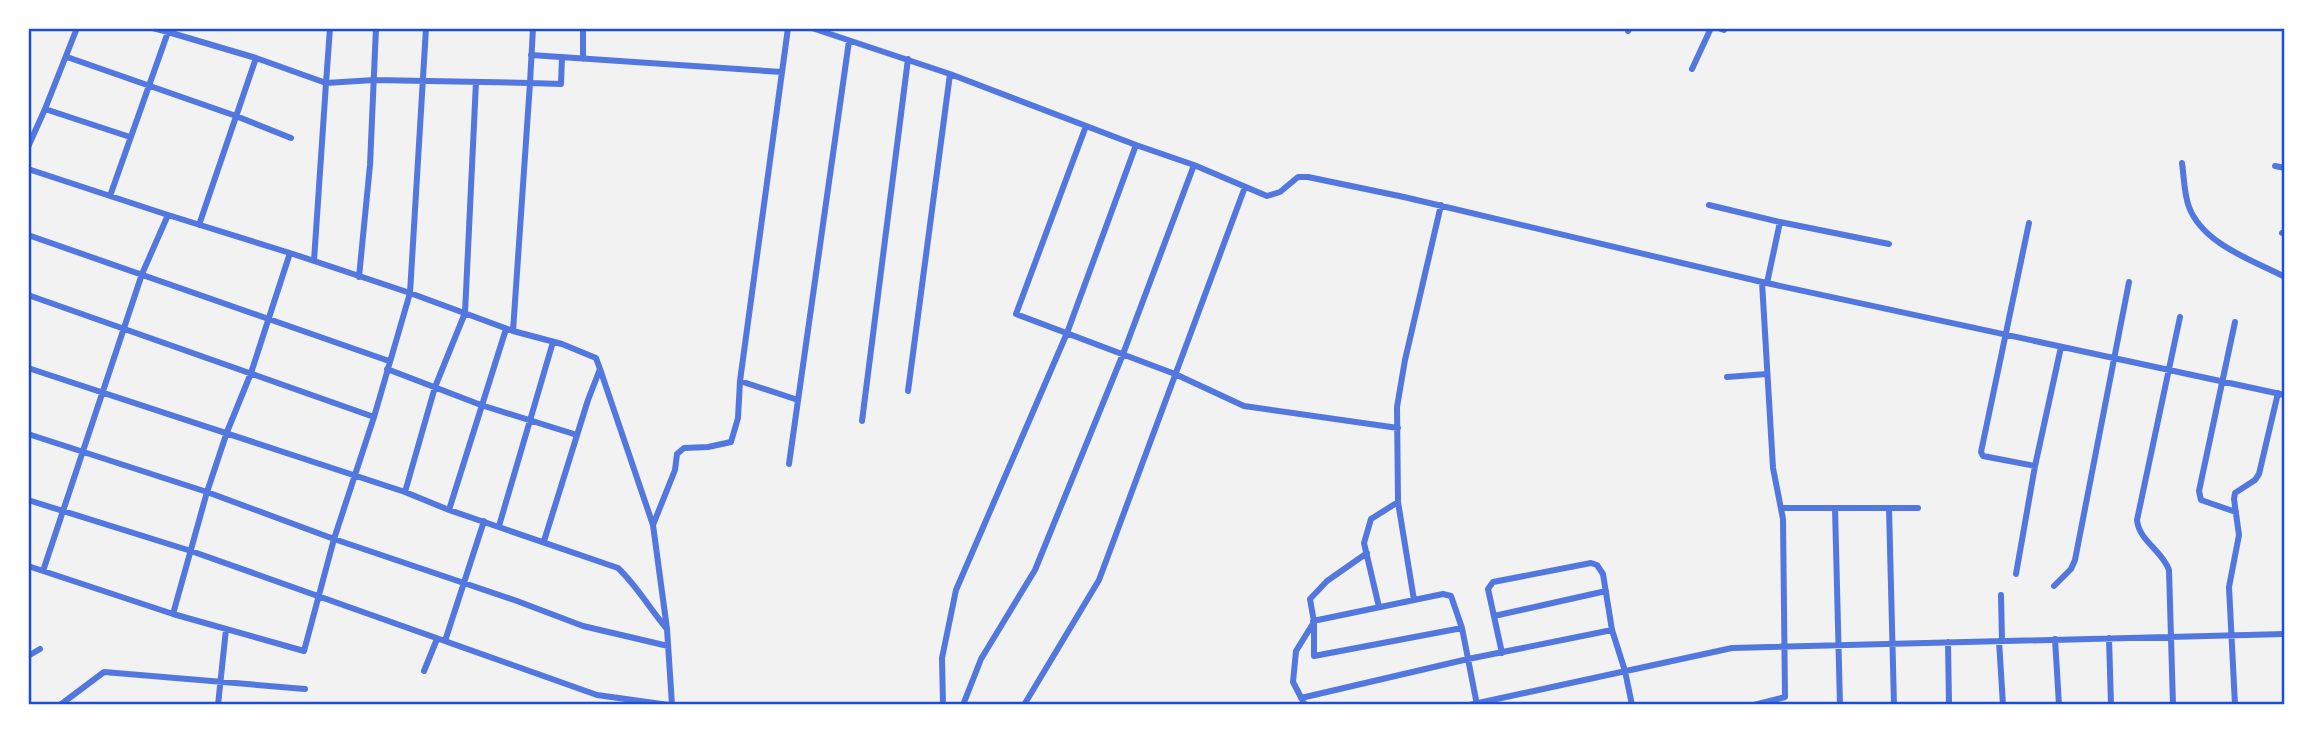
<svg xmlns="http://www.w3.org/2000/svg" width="2313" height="733" font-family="Georgia,serif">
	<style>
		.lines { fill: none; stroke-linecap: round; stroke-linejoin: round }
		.minor { stroke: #5277de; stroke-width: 6 }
		.neatline { fill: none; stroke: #1d4ed8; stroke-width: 2.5 }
	</style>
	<rect width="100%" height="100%" fill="#f2f2f2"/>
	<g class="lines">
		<!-- minor -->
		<path class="minor" d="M169 28 168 32 256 58 326 83 330 28
			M583 28V59
			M812 28 950 74 1136 145 1194 165 1267 196 1280 192 1298 177H1308L1404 197 1762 282 2285 395
			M1718 28 1724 30
			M1628 31 1630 28
			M531 55 782 72
			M67 57 236 116 291 138
			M1692 69 1711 28
			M45 109 130 137
			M1086 126 1016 314 1175 374 1244 406 1398 428
			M28 147 45 109 77 28
			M2182 163C2184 177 2184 194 2189 207 2203 244 2252 260 2285 277
			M2275 166 2285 168
			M28 169 168 215 290 253 410 293 513 331 562 344 596 358 600 369 588 400 544 541
			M110 196 168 32 153 28
			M1709 205 1780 222 1889 244
			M2029 223 1981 452 1983 456 2035 466
			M199 225 256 58
			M2282 233 2285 234
			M28 235 389 361
			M314 261 326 83 374 80 530 83 533 28
			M359 277 370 165 376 28
			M1767 283 1780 222
			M28 295 374 417
			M2235 322 2199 491 2201 500 2236 512
			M513 331 530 83 561 84 562 57
			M28 368 405 492 449 510 618 568C637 586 650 609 667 629
			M387 369 481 405 577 435
			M600 369 653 525 667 629 672 705
			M1727 377 1767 374
			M740 381 798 400
			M908 391 950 74
			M862 421 908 59
			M28 434 207 492 334 539 517 601 583 626 668 646
			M789 464 849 41
			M405 492 435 387 465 313 476 82
			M28 500 191 551 597 695 669 705
			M1398 502 1414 600
			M1783 508H1918
			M1835 508 1840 705
			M1889 508 1894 705
			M449 510 506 329
			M653 525 675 470 677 454 684 448 708 447 731 442 738 418 740 381 788 28
			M499 526 553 342
			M28 566 173 614 304 651 334 539 374 417 410 293 426 28
			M43 571 142 274 168 215
			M2016 574 2035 466 2061 347
			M2054 586 2071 569 2075 560 2129 282
			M2001 595 2002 641
			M1379 607 1364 543 1371 519 1398 502 1397 407 1405 360 1441 205
			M173 614 207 492 227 432 251 373 290 253
			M1494 616 1606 591
			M1313 621 1443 594 1451 596 1462 628 1477 705
			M1314 623V656L1462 628
			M2109 638 2111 705
			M2055 639 2059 705
			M445 641 484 521
			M1999 641 2003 705
			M1948 642 1949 705
			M1502 653 1488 589 1493 582 1591 563 1597 565 1603 574 1612 630 1625 671 1632 705
			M28 656 40 649
			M424 671 437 639
			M1301 698 1468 659 1612 630
			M60 705 104 672 305 689
			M218 705 226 629
			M943 705 942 658 956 590 1067 333 1136 145
			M963 705 981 659 1035 570 1123 354 1194 165
			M1024 705 1099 580 1245 187
			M1305 705 1293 682 1296 651 1314 622 1310 599 1327 581 1367 553
			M1469 705 1732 648 2285 634
			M1754 705 1785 697 1783 519 1773 468 1762 282
			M2173 705 2169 570C2162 550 2139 541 2137 520L2180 317
			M2235 705 2229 587 2239 535 2234 499 2235 493 2255 480 2259 474 2278 393"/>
	</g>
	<!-- border -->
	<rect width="2313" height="733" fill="none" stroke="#ffffff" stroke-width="60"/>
	<rect x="30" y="30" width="2253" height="673" class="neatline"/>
</svg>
